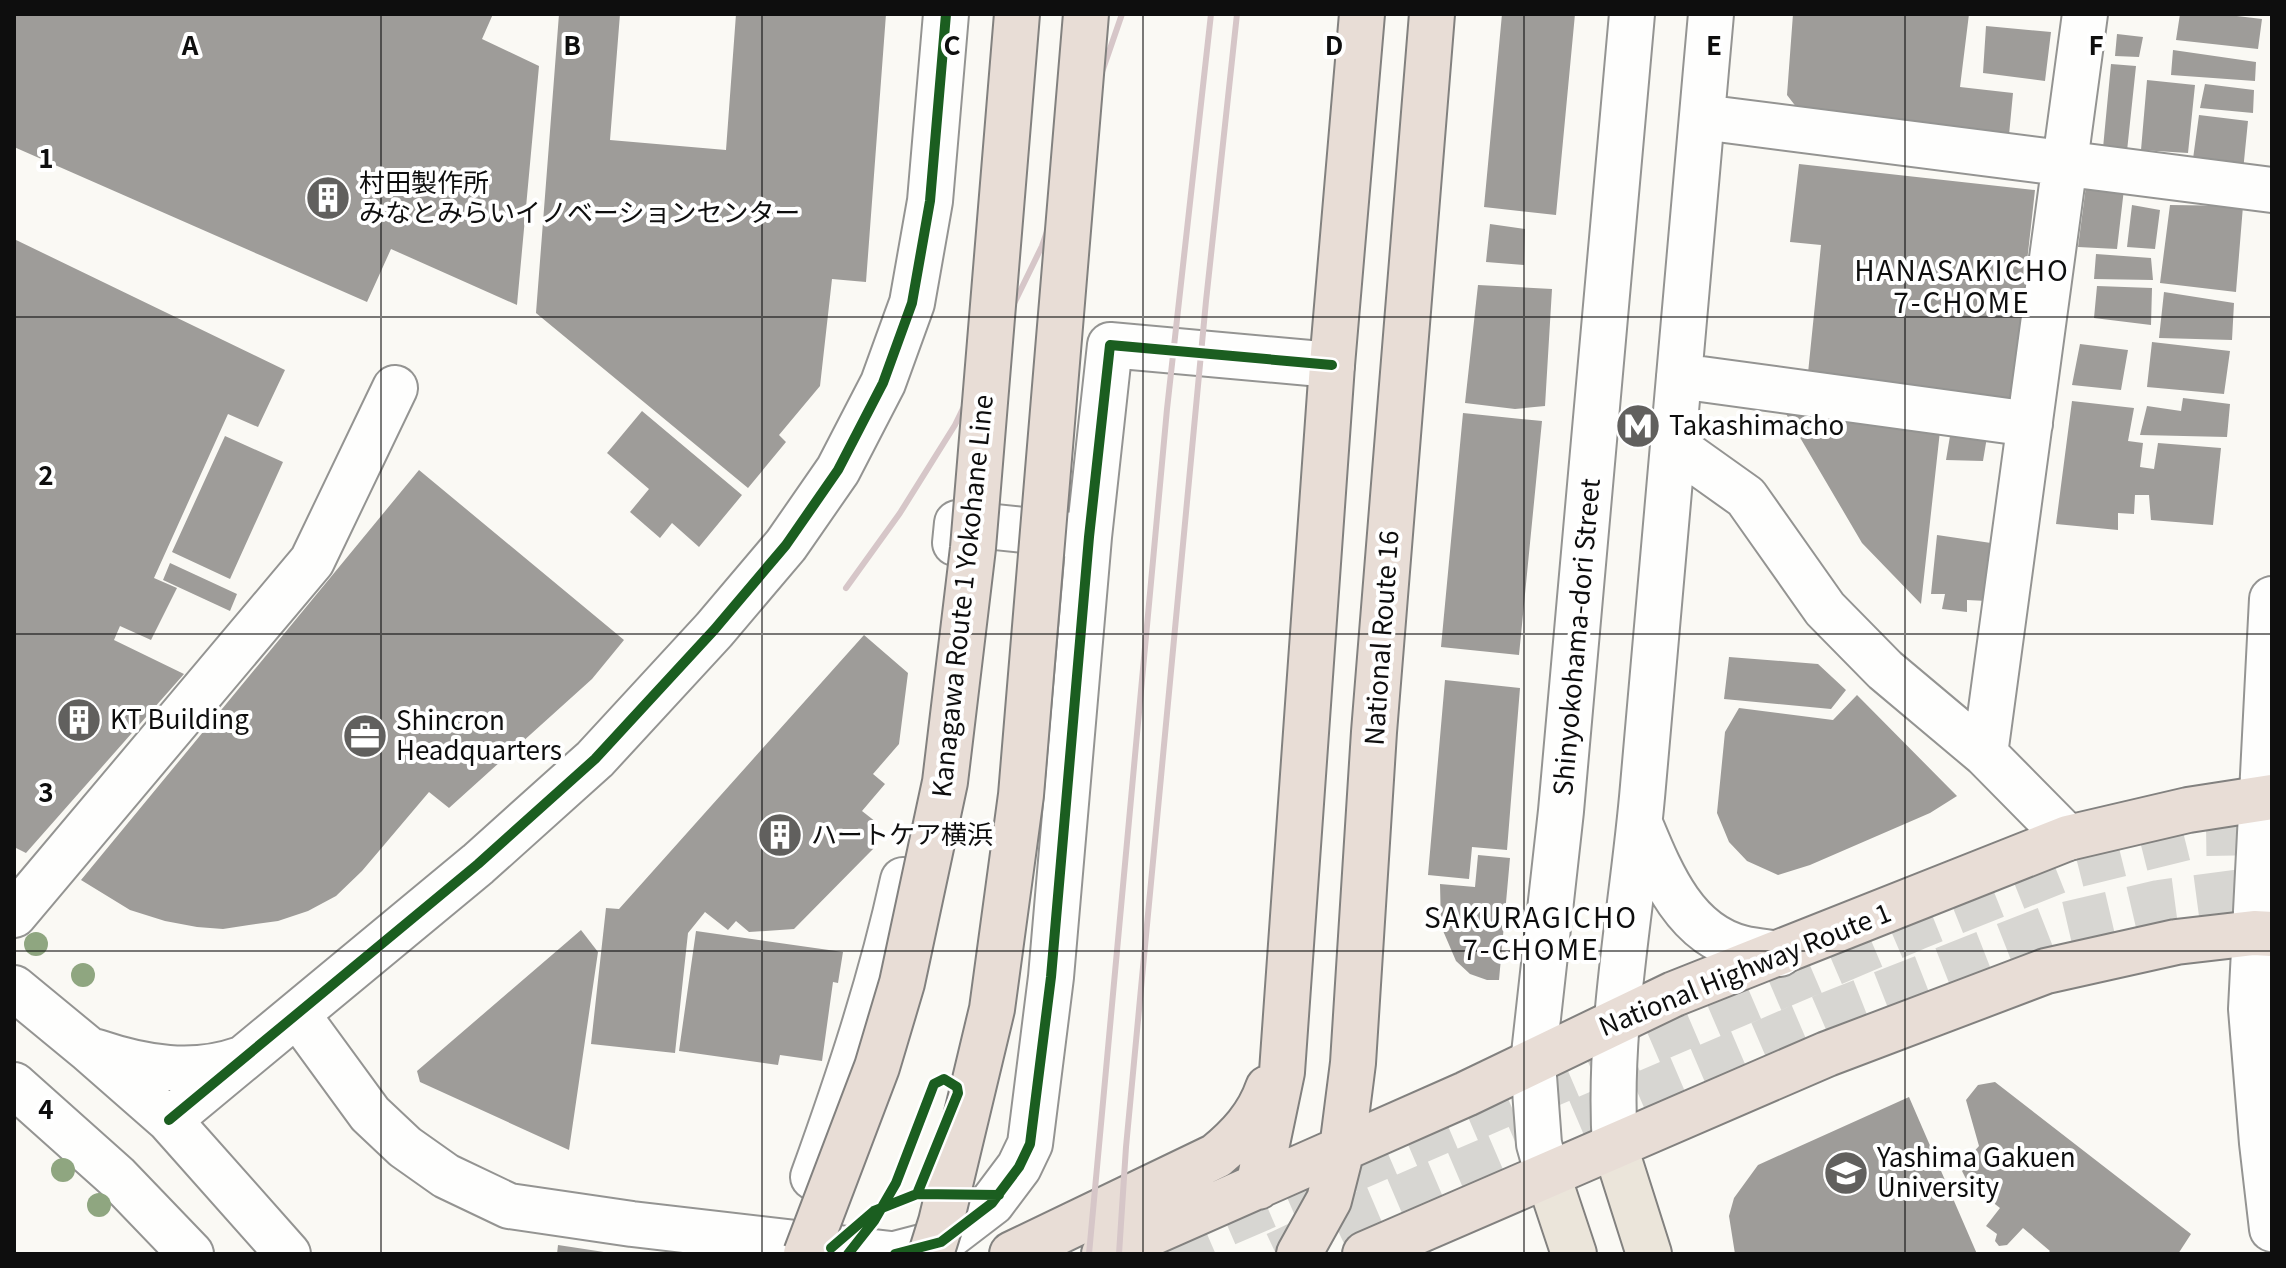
<svg xmlns="http://www.w3.org/2000/svg" width="2286" height="1268" font-family="Georgia,'Noto Sans JP',serif">
	<style>
		.building { fill: #9e9c99 }
		.lines { fill: none; stroke-linecap: round; stroke-linejoin: round }
		.highway-tunnel { stroke: #d7d6d2; stroke-width: 44; stroke-dasharray: 44 22; stroke-linecap: butt }
		.minor-casing { stroke: #949492; stroke-width: 48 }
		.major-casing { stroke: #82817f; stroke-width: 48 }
		.highway-casing { stroke: #82817f; stroke-width: 48 }
		.minor { stroke: #fefefd; stroke-width: 44 }
		.major { stroke: #ebe5da; stroke-width: 44 }
		.highway { stroke: #e8ddd6; stroke-width: 44 }
		.rail { stroke: #d6c6c8; stroke-width: 6 }
		.highway-bridge-casing { stroke: #82817f; stroke-width: 48; stroke-linecap: butt }
		.highway-bridge { stroke: #e8ddd6; stroke-width: 44 }
		.cycleway-casing { stroke: #fff; stroke-width: 15 }
		.cycleway { stroke: #1b5e20; stroke-width: 10 }
		.tree { fill: #8fa680 }
		.grid { fill: none; stroke: #0e0e0e; stroke-width: 2; stroke-opacity: 0.55 }
		.labels { text-anchor: middle; stroke-width: 8; stroke-linejoin: round; paint-order: stroke }
		.poi-label { font-size: 26px; fill: #0e0e0e; stroke: #fff; text-anchor: start }
		.street-label { font-size: 26px; fill: #0e0e0e; stroke: #fff }
		.neighbourhood-label { font-size: 28px; letter-spacing: 2px; fill: #0e0e0e; stroke: #fff }
		.grid-label { font-size: 26px; text-anchor: middle; font-weight: bold; fill: #0e0e0e; stroke: #fff; stroke-width: 8; stroke-linejoin: round; paint-order: stroke }
	</style>
	<rect width="100%" height="100%" fill="#faf9f4"/>
	<!-- building -->
	<path class="building" d="M14 14H493L482 39 539 66 517 305 391 249 367 302 14 147Z
		M559 14H620L610 140 726 150 736 14H886L866 282 832 279 820 386 779 435 786 442 748 488 536 313Z
		M1502 14H1575L1556 215 1484 207Z
		M1793 14H1969L1960 87 2013 93 2009 135 1797 108 1787 95Z
		M2180 14H2220L2262 19 2258 49 2176 40Z
		M1986 26 2051 32 2045 81 1983 73Z
		M2117 34 2143 37 2139 57 2115 56Z
		M2173 50 2256 62 2255 81 2171 75Z
		M2111 64 2136 66 2127 151 2103 148Z
		M2147 80 2195 85 2188 153 2141 150Z
		M2205 84 2254 90 2253 113 2200 108Z
		M2199 115 2248 121 2243 171 2192 166Z
		M1799 164 2035 190 2011 405 1807 383 1821 245 1790 242Z
		M2086 186 2124 189 2117 249 2078 247Z
		M2132 205 2160 210 2155 249 2127 247Z
		M2170 205 2243 206 2236 292 2160 283Z
		M1490 224 1525 229 1524 265 1486 262Z
		M14 239 285 370 258 427 228 414 154 578 177 588 151 640 120 626 114 640 184 674 26 853 14 847Z
		M2096 254 2151 258 2153 280 2094 279Z
		M1478 285 1552 289 1545 406 1515 409 1465 403Z
		M2097 286 2152 288 2151 325 2094 318Z
		M2164 292 2234 303 2232 340 2159 338Z
		M2152 342 2230 351 2224 394 2147 387Z
		M2080 344 2128 350 2121 390 2072 385Z
		M2183 398 2230 404 2227 437 2140 435 2147 406 2181 411Z
		M2072 401 2134 408 2128 441 2143 443 2140 467 2154 469 2158 443 2221 448 2213 525 2151 520 2149 495H2135L2134 514 2118 513V530L2056 524Z
		M642 411 742 495 699 547 672 523 660 538 630 512 649 489 607 453Z
		M1785 412 1940 431 1921 604 1862 543Z
		M1463 413 1542 421 1519 655 1441 647Z
		M1951 430 1987 437 1983 461 1946 460Z
		M225 436 283 462 230 579 172 552Z
		M419 470 624 640 592 679 449 808 429 792 362 871 336 896 308 911 278 921 249 925 223 929 197 927 165 921 130 910 81 880Z
		M1937 535 1991 543 1987 601 1967 600V612L1942 609 1945 594H1931Z
		M170 563 237 594 230 611 163 580Z
		M864 635 908 673 899 744 873 774 885 784 862 811 876 822 874 848 794 929 749 932 736 921 728 930 705 912 688 933 675 1053 591 1044 606 908 619 909Z
		M1729 657 1818 664 1846 690 1831 709 1724 699Z
		M1445 680 1520 688 1507 850 1472 847 1469 879 1428 875Z
		M1857 695 1957 796 1930 813 1810 865 1778 875 1747 861 1729 842 1717 813 1725 732 1739 708 1833 720Z
		M1478 855 1510 858 1499 980H1487L1470 974 1456 961 1441 926 1440 884 1475 887Z
		M581 930 598 952 569 1150 420 1082 417 1071Z
		M696 931 843 952 838 983 833 982 822 1061 780 1055 778 1065 679 1051Z
		M1995 1082 2191 1234 2178 1254H2047L2050 1251 2023 1228 2007 1245 1999 1246 1995 1241 1997 1234 1986 1226 2000 1208 1968 1183 1960 1167 1979 1146 1966 1100 1978 1085Z
		M1909 1097 1977 1254H1735L1729 1216 1734 1198 1758 1165Z
		M558 1245 604 1252V1254H557Z"/>
	<g class="lines">
		<!-- highway-tunnel -->
		<path class="highway-tunnel" d="M1166 1250 1919 927 2067 868 2203 834 2272 833
			M1276 1254 1363 1213 1828 1014 2047 928 2159 902 2272 887"/>
		<!-- minor casing -->
		<g class="minor-casing">
			<path id="minor" d="M1702 117 2272 190
				M1679 376 2030 424
				M1673 445 1746 497 1825 609 1885 670 1985 754 2068 838
				M955 543 957 523 1080 536
				M2272 599 2251 1009 2262 1143 2272 1229
				M1985 754 2085 14
				M1641 826C1661 874 1685 934 1742 948 1754 951 1767 952 1780 954
				M14 915 312 561 395 388
				M14 988 88 1049 169 1120 288 1254
				M297 1014 370 1114 405 1147 446 1176 509 1206 632 1224 891 1254
				M97 1052C144 1068 193 1076 241 1059
				M14 1085 117 1177 191 1254
				M169 1120 478 864 595 759 714 630 786 545 838 470 883 383 912 303 930 201 946 14
				M1615 1147C1607 1026 1633 906 1643 786 1666 528 1688 271 1711 14
				M1548 1176 1539 1144 1533 1063 1561 811 1632 14
				M813 1177C848 1080 881 981 903 880
				M895 1254 941 1242 992 1203 1019 1167 1030 1144 1051 977 1089 537 1110 345 1332 365"/>
		</g>
		<!-- major casing -->
		<g class="major-casing">
			<path id="major" d="M1615 1147 1649 1254
				M1548 1176 1574 1254"/>
		</g>
		<!-- highway casing -->
		<g class="highway-casing">
			<path id="highway" d="M1258 1187 1282 1072 1332 365 1362 14
				M1012 1254 1216 1156C1239 1137 1258 1117 1268 1088
				M1104 1254 1466 1094 1674 994 2068 838 2188 810 2272 797
				M1299 1254 1329 1200 1342 1149 1353 1063 1374 732 1432 14
				M1365 1254 1827 1054 2046 971 2176 942 2254 933 2272 934"/>
		</g>
		<!-- minor -->
		<use href="#minor" class="minor"/>
		<!-- major -->
		<use href="#major" class="major"/>
		<!-- highway -->
		<use href="#highway" class="highway"/>
		<!-- rail -->
		<path class="rail" d="M846 588 900 513 955 425 1042 246 1122 14
			M1089 1254 1167 409 1211 14
			M1119 1254 1126 1147 1206 301 1237 14"/>
		<!-- highway-bridge casing -->
		<g class="highway-bridge-casing">
			<path id="highway-bridge" d="M806 1254 877 1067 902 983 945 782 973 548 1017 14
				M931 1254 941 1222 992 1009 1021 795 1086 14"/>
		</g>
		<!-- highway-bridge -->
		<use href="#highway-bridge" class="highway-bridge"/>
		<!-- cycleway casing -->
		<g class="cycleway-casing">
			<path id="cycleway" d="M169 1120 478 864 595 759 714 630 786 545 838 470 883 383 912 303 930 201 946 14
				M831 1248 874 1211 917 1194 999 1195
				M848 1254 874 1221 896 1183 934 1084 944 1079 957 1087 958 1093 917 1194
				M895 1254 941 1242 992 1203 1019 1167 1030 1144 1051 977 1089 537 1110 345 1332 365"/>
		</g>
		<!-- cycleway -->
		<use href="#cycleway" class="cycleway"/>
	</g>
	<!-- trees -->
	<g class="tree">
		<circle cx="36" cy="944" r="12"/>
		<circle cx="83" cy="975" r="12"/>
		<circle cx="63" cy="1170" r="12"/>
		<circle cx="99" cy="1205" r="12"/>
	</g>
	<!-- grid -->
	<path class="grid" d="M381 14V1254M762 14V1254M1143 14V1254M1524 14V1254M1905 14V1254M14 317H2272M14 634H2272M14 951H2272"/>
	<!-- icons -->
	<defs>
		<g id="building-disc" transform="scale(2.3)"><circle r="9.5" fill="#61605e" stroke="#fff"/><path d="M-4-6H4V6H1V3H-1V6H-4ZM-2.5-4.3h1.7v1.8h-1.7ZM.8-4.3h1.7v1.8H.8ZM-2.5-1h1.7V.8h-1.7ZM.8-1h1.7V.8H.8Z" fill="#fff"/></g>
		<g id="metro-disc" transform="scale(2.3)"><circle r="9.5" fill="#61605e" stroke="#fff"/><path d="M-5.5 5V-5H-3L0 0L3-5H5.5V5H3V-.5L0 4L-3-.5V5Z" fill="#fff"/></g>
		<g id="office-disc" transform="scale(2.3)"><circle r="9.5" fill="#61605e" stroke="#fff"/><path d="M-6-3h4V-5.5h4V-3h4V5H-6ZM-1-4.5V-3h2v-1.5ZM-6 0V1H6V0Z" fill="#fff"/></g>
		<g id="university-disc" transform="scale(2.3)"><circle r="9.5" fill="#61605e" stroke="#fff"/><path d="M0-5L7-2L0 1L-7-2ZM-4 1L0 2.5L4 1V4Q0 6-4 4Z" fill="#fff"/></g>
	</defs>
	<g fill-rule="evenodd">
		<use href="#building-disc" x="328" y="198"/>
		<use href="#metro-disc" x="1638" y="426"/>
		<use href="#building-disc" x="79" y="720"/>
		<use href="#office-disc" x="365" y="736"/>
		<use href="#building-disc" x="780" y="835"/>
		<use href="#university-disc" x="1846" y="1173"/>
	</g>
	<g class="labels">
		<!-- poi labels -->
		<g class="poi-label">
			<text x="359" y="192">村田製作所<tspan x="359" dy="30">みなとみらいイノベーションセンター</tspan></text>
			<text x="1669" y="435">Takashimacho</text>
			<text x="110" y="729">KT Building</text>
			<text x="396" y="730">Shincron<tspan x="396" dy="30">Headquarters</tspan></text>
			<text x="811" y="844">ハートケア横浜</text>
			<text x="1877" y="1167">Yashima Gakuen<tspan x="1877" dy="30">University</tspan></text>
		</g>
		<!-- street labels -->
		<g class="street-label">
			<text transform="translate(963 596) rotate(-84)" y="9">Kanagawa Route 1 Yokohane Line</text>
			<text transform="translate(1577 637) rotate(-85)" y="9">Shinyokohama-dori Street</text>
			<text transform="translate(1382 638) rotate(-86)" y="9">National Route 16</text>
			<text transform="translate(1745 970) rotate(-22)" y="9">National Highway Route 1</text>
		</g>
		<!-- neighbourhood labels -->
		<g class="neighbourhood-label">
			<text x="1962" y="281">HANASAKICHO<tspan x="1962" dy="32">7-CHOME</tspan></text>
			<text x="1531" y="928">SAKURAGICHO<tspan x="1531" dy="32">7-CHOME</tspan></text>
		</g>
	</g>
	<g class="grid-label">
		<text x="190" y="55">A</text>
		<text x="572" y="55">B</text>
		<text x="952" y="55">C</text>
		<text x="1334" y="55">D</text>
		<text x="1714" y="55">E</text>
		<text x="2096" y="55">F</text>
		<text x="46" y="168">1</text>
		<text x="46" y="485">2</text>
		<text x="46" y="802">3</text>
		<text x="46" y="1119">4</text>
	</g>
	<!-- border -->
	<rect width="2286" height="1268" fill="none" stroke="#0e0e0e" stroke-width="32"/>
</svg>
